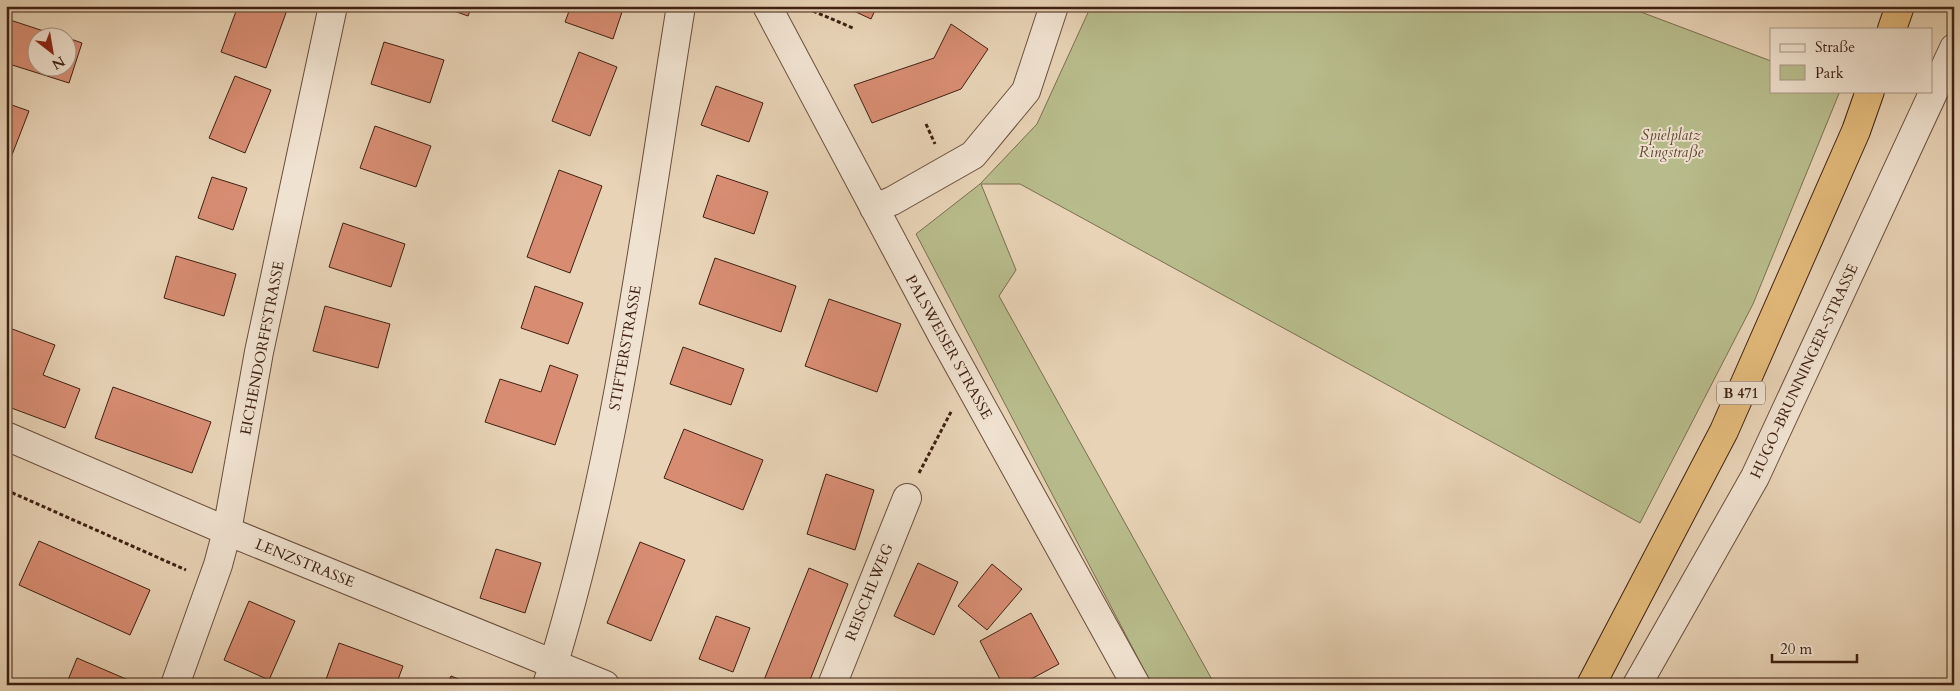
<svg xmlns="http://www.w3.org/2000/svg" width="1960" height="691" font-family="Cardo,serif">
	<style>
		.green { fill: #b8bc8c; stroke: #7c6e4f }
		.building { fill: #d88d73; stroke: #3f2012 }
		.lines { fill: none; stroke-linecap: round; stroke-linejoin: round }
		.street-casing { stroke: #694d3b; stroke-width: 30 }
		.highway-casing { stroke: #3f2012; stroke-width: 30 }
		.path { stroke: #3f2012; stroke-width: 3; stroke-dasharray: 4 2.5; stroke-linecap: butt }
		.street { stroke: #f0e2d0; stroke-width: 28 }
		.highway { stroke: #e4ba7b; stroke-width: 28 }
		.labels { text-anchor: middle; stroke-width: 4; stroke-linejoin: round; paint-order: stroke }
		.shield { fill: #f0e2d0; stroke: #745a4b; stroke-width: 1 }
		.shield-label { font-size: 14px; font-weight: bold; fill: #3f2012 }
		.park-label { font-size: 15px; font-style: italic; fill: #5d4730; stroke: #f0e2d0 }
		.street-label { font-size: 15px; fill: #3f2012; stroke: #f0e2d0 }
	</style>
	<rect width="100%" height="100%" fill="#e8d3b6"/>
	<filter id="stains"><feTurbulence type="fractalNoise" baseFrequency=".004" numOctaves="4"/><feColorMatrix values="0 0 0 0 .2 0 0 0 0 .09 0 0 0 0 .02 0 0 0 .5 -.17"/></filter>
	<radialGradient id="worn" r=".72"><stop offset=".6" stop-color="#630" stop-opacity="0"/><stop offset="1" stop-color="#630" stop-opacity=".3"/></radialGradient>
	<!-- green -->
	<path class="green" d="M1091 6H1625L1771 61V91H1840L1753 304 1640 523 1020 184H981L1016 270 999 296 1215 685H1152L916 234 980 184 1037 124Z"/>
	<!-- building -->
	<path class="building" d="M238 6H277L287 10 266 68 221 52Z
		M440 6H472L468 16Z
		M571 6H624L613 39 565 22Z
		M843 6H877L871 19Z
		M7 19 65 38H38V68H68V38L82 43 69 83 6 63Z
		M951 24 988 49 961 89 872 123 854 85 934 58Z
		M384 42 444 60 430 103 371 84Z
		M579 52 617 67 590 136 552 121Z
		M235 76 271 90 245 153 209 138Z
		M716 86 763 103 749 142 701 125Z
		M6 103 29 111 10 160 6 159Z
		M375 126 431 146 416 187 360 168Z
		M559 170 602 186 570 273 527 257Z
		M717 175 768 192 754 234 703 217Z
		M212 177 247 188 233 230 198 218Z
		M343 223 405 244 391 287 329 267Z
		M176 256 236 274 224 316 164 298Z
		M715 258 796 286 781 332 699 304Z
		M535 286 583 303 568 344 521 328Z
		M829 299 901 324 877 392 805 366Z
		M325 306 390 324 378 368 313 351Z
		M7 327 55 345 43 375 80 389 65 428 6 406Z
		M683 347 744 369 731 405 670 384Z
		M550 365 578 375 555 445 485 422 500 379 541 392Z
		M113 387 211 422 192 473 95 438Z
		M684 429 763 460 743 510 664 478Z
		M826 474 874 490 855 550 807 534Z
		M39 541 150 590 130 635 19 585Z
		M640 542 685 560 651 641 607 623Z
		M496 549 541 563 525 613 480 598Z
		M918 563 958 582 934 635 894 616Z
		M992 564 1022 589 987 630 958 606Z
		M809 568 848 584 808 685H762Z
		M249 601 295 621 269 680 224 660Z
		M1031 613 1059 664 1020 685H1003L980 641Z
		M716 616 750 628 733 672 699 659Z
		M339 643 403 666 396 685H324Z
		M77 658 140 685H66Z
		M451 676 473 685H447Z"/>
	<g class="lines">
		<!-- street casing -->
		<g class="street-casing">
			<path id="street" d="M767 6 942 335 1136 685
				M874 208 892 201 973 155 1026 91 1054 6
				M6 436 227 531 605 685
				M175 685 218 565 227 531 259 352 333 6
				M547 685C617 464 644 234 681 6
				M832 685 907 498
				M1637 685 1755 477 1954 48"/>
		</g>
		<!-- highway casing -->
		<g class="highway-casing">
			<path id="highway" d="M1892 29 1900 6
				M1591 685 1724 431 1856 131 1870 91"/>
		</g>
		<!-- path -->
		<path class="path" d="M801 6 853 28
			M926 124 935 144
			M919 473 952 410
			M6 490 186 570"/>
		<!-- street -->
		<use href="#street" class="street"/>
		<!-- highway -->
		<use href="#highway" class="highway"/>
	</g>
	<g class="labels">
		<!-- shield labels -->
		<rect class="shield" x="1717" y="381.5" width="48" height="23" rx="4"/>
		<g class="shield-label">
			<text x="1741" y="398">B 471</text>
		</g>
		<!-- park labels -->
		<g class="park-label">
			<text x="1671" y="140">Spielplatz<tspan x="1671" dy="17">Ringstraße</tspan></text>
		</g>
		<!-- street labels -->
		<g class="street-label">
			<text transform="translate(949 347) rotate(61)" y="5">PALSWEISER STRASSE</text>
			<text transform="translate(262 348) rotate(-79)" y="5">EICHENDORFFSTRASSE</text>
			<text transform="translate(625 348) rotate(-80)" y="5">STIFTERSTRASSE</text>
			<text transform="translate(1804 371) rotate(-65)" y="5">HUGO-BRUNNINGER-STRASSE</text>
			<text transform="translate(305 563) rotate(22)" y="5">LENZSTRASSE</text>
			<text transform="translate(869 592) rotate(-68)" y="5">REISCHLWEG</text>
		</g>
	</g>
	<!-- margin -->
	<rect width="1960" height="691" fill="none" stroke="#e8d3b6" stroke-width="25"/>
	<rect x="8" y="8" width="1945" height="676" fill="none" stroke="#3f2012" stroke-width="2.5"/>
	<rect x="12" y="12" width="1935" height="666" fill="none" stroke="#3f2012"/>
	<!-- legend -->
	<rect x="1770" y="28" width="162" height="65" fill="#f0e2d0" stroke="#a99484"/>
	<rect x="1780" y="44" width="25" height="8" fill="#f0e2d0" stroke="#a99484"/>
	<text x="1815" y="52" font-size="15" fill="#3f2012">Straße</text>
	<rect x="1780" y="65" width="25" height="15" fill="#b8bc8c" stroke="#a99484"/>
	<text x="1815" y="78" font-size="15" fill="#3f2012">Park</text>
	<!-- north arrow -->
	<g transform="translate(52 52) rotate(149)"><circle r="24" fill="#f0e2d0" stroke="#a99484"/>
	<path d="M0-4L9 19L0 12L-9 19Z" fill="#8f2418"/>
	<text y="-8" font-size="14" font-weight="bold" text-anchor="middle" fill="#3f2012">N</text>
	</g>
	<!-- scale -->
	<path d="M1772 654v8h85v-8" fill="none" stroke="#3f2012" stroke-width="2.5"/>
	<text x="1780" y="654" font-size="15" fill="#3f2012" stroke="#f0e2d0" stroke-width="4" paint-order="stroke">20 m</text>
	<rect width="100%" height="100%" filter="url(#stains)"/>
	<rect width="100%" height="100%" fill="url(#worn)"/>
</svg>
